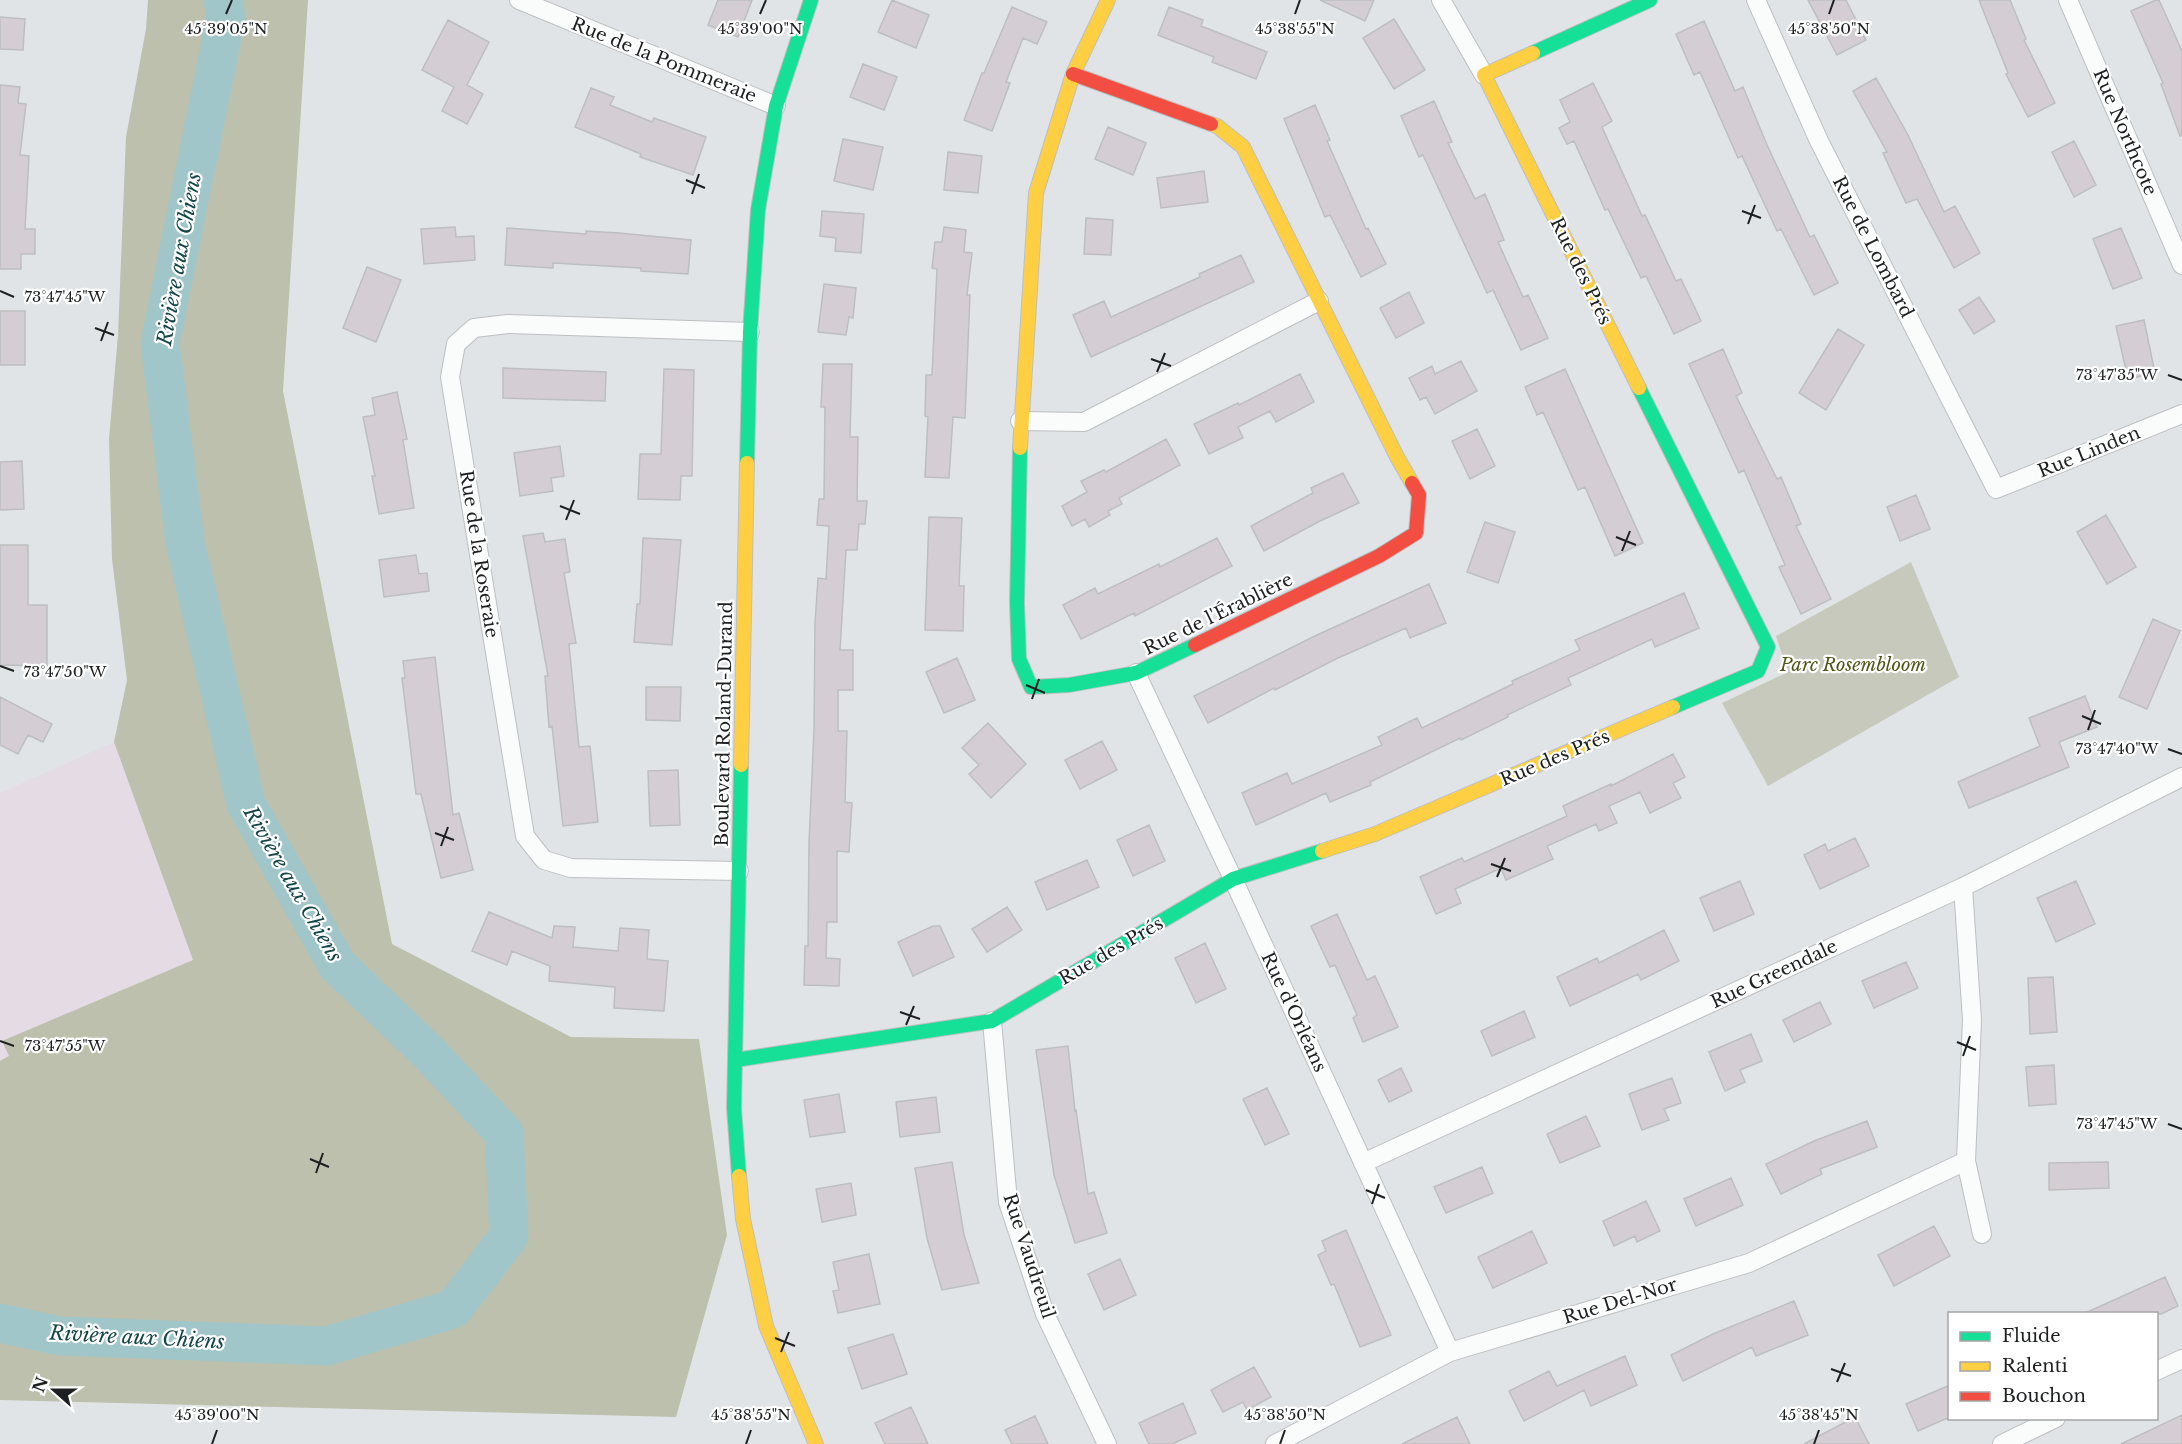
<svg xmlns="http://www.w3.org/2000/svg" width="2182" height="1444" font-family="'Libre Baskerville',serif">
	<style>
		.education { fill: #e4dbe4 }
		.green { fill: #c6c9bc }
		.forest { fill: #bcc0ac }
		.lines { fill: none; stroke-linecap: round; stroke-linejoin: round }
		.river { stroke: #a1c6c9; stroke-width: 39 }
		.building { fill: #d4ced4; stroke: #bdbebf; stroke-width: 1.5 }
		.street-casing { stroke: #bdbfc1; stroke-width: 20 }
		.fast-casing { stroke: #bdbfc1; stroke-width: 16 }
		.slow-casing { stroke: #bdbfc1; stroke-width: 16 }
		.jam-casing { stroke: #bdbfc1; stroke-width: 16 }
		.street { stroke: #fafbfb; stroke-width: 18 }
		.fast { stroke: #16e098; stroke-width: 14 }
		.slow { stroke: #ffcf43; stroke-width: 14 }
		.jam { stroke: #f24e42; stroke-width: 14 }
		.ticks { fill: none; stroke: #1d1f20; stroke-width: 2 }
		.labels { text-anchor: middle; stroke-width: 4.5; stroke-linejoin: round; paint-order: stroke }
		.street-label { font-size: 18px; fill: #1d1f20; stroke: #fff }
		.park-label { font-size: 18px; font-style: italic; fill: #505617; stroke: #fff }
		.water-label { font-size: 20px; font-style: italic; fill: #154548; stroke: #fff }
		.ticks-label { font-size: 15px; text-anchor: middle; fill: #1d1f20; stroke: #fff; stroke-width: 4.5; stroke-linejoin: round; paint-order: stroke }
	</style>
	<rect width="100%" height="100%" fill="#e1e4e6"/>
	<!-- education -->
	<path class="education" d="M114 742 193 960 3 1041 9 1057 0 1061V793Z"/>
	<!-- green -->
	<path class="green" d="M1911 562 1959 677 1768 786 1722 703 1788 672 1776 636Z"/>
	<!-- forest -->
	<path class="forest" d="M148 0H308L283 391 392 944 571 1037 699 1039 727 1235 676 1417 0 1400V1061L9 1056 2 1041 193 960 114 742 127 680 112 559 109 439 118 335 126 137 146 29Z"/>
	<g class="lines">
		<!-- river -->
		<path class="river" d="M0 1323 60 1336 327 1346 453 1309 509 1236 504 1133 426 1050 337 965 246 804 185 543 160 343 226 17 223 0"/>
	</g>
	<!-- building -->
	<path class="building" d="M718 0H752L738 37 708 25Z
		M892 0 929 15 916 48 878 32Z
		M1320 0H1374L1365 21Z
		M1808 0H1846L1866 40 1837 55Z
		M1979 0H2010L2026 39 2024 40 2055 103 2028 117 2006 74 2008 73Z
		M2156 0H2159L2182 51V135L2180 136 2161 84 2163 83 2131 11Z
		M1012 7 1047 22 1037 44 1023 38 1006 82 1010 83 992 131 964 120 982 73H984Z
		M1169 7 1203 20 1201 26 1267 52 1256 79 1212 62 1214 57 1158 35Z
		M0 17 25 19 23 50 0 49Z
		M1394 19 1425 70 1394 89 1363 38Z
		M448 20 489 42 467 85 483 94 467 124 442 111 454 87 422 70Z
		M1704 21 1735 91 1743 87 1767 145 1810 237 1814 235 1838 283 1814 295 1781 229 1777 231 1742 156 1738 158 1700 72 1694 75 1676 34Z
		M863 64 897 77 884 110 850 97Z
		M1876 78 1908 135 1944 212 1955 206 1980 253 1954 268 1917 199 1906 203 1883 153 1887 152 1853 91Z
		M1593 83 1612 121 1602 127 1642 216 1645 215 1676 281 1681 279 1701 321 1674 334 1646 276 1641 278 1608 209 1605 210 1574 141 1567 144 1559 128 1570 122 1560 100Z
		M0 85 20 87 18 103 26 104 20 155 29 156 25 229H35V254H21V269H0Z
		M591 88 614 97 610 105 652 122 654 118 706 137 693 175 640 157 641 154 575 127Z
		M1434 101 1452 142 1448 143 1475 199 1485 194 1504 240 1498 242 1523 297 1528 295 1548 338 1521 350 1493 290 1487 293 1423 155 1419 157 1401 116Z
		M1315 105 1330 140 1327 141 1366 229 1368 228 1386 264 1361 277 1330 215 1325 217 1284 119Z
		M1108 127 1146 143 1133 175 1095 159Z
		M843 139 883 147 873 190 834 181Z
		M2074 141 2096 185 2074 197 2052 152Z
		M948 152 982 156 978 193 944 190Z
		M1204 171 1208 202 1161 208 1157 178Z
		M822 211 864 214 861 253 835 251 836 238 820 236Z
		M1086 218 1113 220 1111 255 1084 254Z
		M455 227 456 237 474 236 475 260 424 264 421 229Z
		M944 227 966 230 964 252 972 253 967 295H970L965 418 953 417 949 478 925 477 928 417 925 416 926 375H932L937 269 932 268 935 242H942Z
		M507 228 586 234V231L619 233 691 240 688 274 641 271V268L553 263V268L505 265Z
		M2121 228 2142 278 2113 289 2093 239Z
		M1241 255 1254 282 1091 357 1073 315 1104 301 1111 317 1200 277 1199 274Z
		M367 267 401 280 376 342 343 328Z
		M824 284 856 288 853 318 849 317 846 335 818 332Z
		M1409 292 1424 323 1396 338 1380 308Z
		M1979 297 1995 321 1974 334 1959 310Z
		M0 311H25V365H0Z
		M2144 320 2155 373 2128 379 2116 326Z
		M1838 329 1864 345 1826 410 1799 393Z
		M1723 349 1742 393 1736 396 1777 479 1781 477 1801 524 1796 526 1831 599 1801 614 1779 567 1785 565 1744 470 1739 473 1689 364Z
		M1461 361 1477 391 1435 414 1426 397 1420 400 1409 378 1432 366 1435 374Z
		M823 364H852L850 437H858L857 501H867L865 524H859L857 550H846L840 650H853V690H838V731H847L845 802 852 803 849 852 837 851V922H827L826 958 840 959 839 986 804 985 805 946H808L809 843 814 730 815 624 818 578 826 579 829 526 817 525 819 499H824L825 407H821Z
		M503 368 606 372 605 401 503 398Z
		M664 369 694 370 692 476H681L680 500 638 499 640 454H661Z
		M1565 369 1643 543 1615 556 1585 487 1578 490 1543 412 1537 415 1525 387Z
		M1300 374 1314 402 1276 422 1270 411 1238 427 1243 438 1209 454 1194 424 1238 403 1239 405Z
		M397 392 407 439 403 440 414 508 379 514 372 476H375L363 417 375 415 372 398Z
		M1477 429 1495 466 1470 479 1452 441Z
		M1166 439 1180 465 1119 498 1122 504 1108 511 1110 515 1089 527 1085 519 1072 526 1062 506 1087 492 1081 481 1104 470 1106 472Z
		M560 446 564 476 551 478 553 491 520 496 514 453Z
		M22 461 24 509 0 510V462Z
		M1343 473 1359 503 1318 522 1264 551 1251 526 1313 493 1311 488Z
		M1916 495 1930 529 1900 541 1887 507Z
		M2106 515 2136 567 2107 584 2077 532Z
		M929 517 962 518 959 586H964L963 631 925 630Z
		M1485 522 1515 532 1498 583 1467 572Z
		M543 533 545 542 565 539 570 572 564 573 576 643 569 644 579 747 590 746 598 822 563 826 552 726 549 727 545 676H548L523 536Z
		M643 538 681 540 672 645 634 642 637 604H640Z
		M1217 538 1232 566 1135 616 1134 613 1081 639 1063 605 1095 588 1098 594 1159 564 1160 567Z
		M0 545H28V605H47V666L0 665Z
		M416 555 419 574 427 573 429 591 384 597 379 560Z
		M1429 584 1446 623 1410 638 1406 628 1338 658 1275 690 1274 688 1208 723 1194 696 1317 635Z
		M1684 593 1699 628 1655 647 1652 639 1568 678 1571 685 1507 715 1508 717 1461 740 1460 738 1370 782 1371 785 1330 802 1326 793 1256 825 1242 793 1287 773 1292 784 1382 745 1378 737 1417 718 1422 728 1513 684 1512 681 1580 650 1575 640Z
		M2153 619 2180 631 2147 709 2119 697Z
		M435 657 453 815 459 813 473 870 441 878 421 794H416L402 678H405L403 661Z
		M957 658 975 700 944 713 926 672Z
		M646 687H681L680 721 646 720Z
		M2085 696 2097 727 2059 742 2069 767 1969 808 1958 782 2040 746 2029 718Z
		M0 697 52 724 43 742 28 735 18 754 0 745Z
		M988 723 1026 764 991 798 969 774 979 765 962 748Z
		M1102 741 1117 770 1080 789 1065 760Z
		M1673 754 1685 777 1673 783 1681 798 1650 813 1640 792 1609 806 1617 823 1599 831 1596 824 1547 846 1553 859 1506 880 1501 868 1455 889 1461 903 1436 914 1420 877 1462 858 1464 862 1567 816 1563 806 1611 784V786Z
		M678 770 680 825 650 826 648 771Z
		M1149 825 1165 861 1133 876 1117 840Z
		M1855 838 1869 866 1820 889 1804 855 1825 844 1828 851Z
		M1087 860 1099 887 1047 910 1035 882Z
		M1740 881 1754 914 1714 931 1700 898Z
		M2076 881 2095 924 2056 942 2037 898Z
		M1007 907 1022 930 987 952 972 929Z
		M489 912 552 938 554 926 575 927 573 947 618 951 620 928 649 930 647 959 668 961 664 1011 614 1008 615 987 549 981 550 966 512 951 507 965 472 951Z
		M1337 914 1367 980 1375 976 1398 1027 1363 1042 1353 1018 1357 1015 1335 965 1330 967 1311 926Z
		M933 926H940L954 957 913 976 898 942Z
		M1664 930 1679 961 1641 980 1638 974 1570 1006 1557 977 1597 958 1599 963Z
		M1205 943 1226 989 1196 1003 1175 958Z
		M1906 962 1918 988 1874 1008 1862 981Z
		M2053 977 2057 1032 2030 1034 2028 978Z
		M1820 1002 1831 1024 1794 1042 1783 1020Z
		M1524 1011 1535 1037 1492 1056 1481 1031Z
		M1751 1034 1762 1061 1740 1070 1745 1082 1725 1091 1709 1052Z
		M1068 1046 1075 1111 1076 1110 1088 1194 1094 1192 1107 1233 1075 1243 1054 1175 1036 1050Z
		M2054 1065 2056 1104 2029 1106 2026 1067Z
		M1401 1068 1412 1091 1389 1102 1378 1080Z
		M1672 1078 1681 1103 1664 1109 1669 1120 1642 1130 1629 1094Z
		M1267 1088 1289 1134 1265 1145 1243 1099Z
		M839 1094 845 1132 810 1137 804 1100Z
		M936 1097 940 1132 900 1137 896 1102Z
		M1586 1116 1600 1146 1560 1163 1547 1134Z
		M1867 1121 1877 1147 1820 1169 1822 1174 1781 1194 1766 1164 1814 1141Z
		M952 1162 964 1235 979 1283 942 1290 927 1238 915 1168Z
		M2108 1162 2109 1188 2049 1190V1163Z
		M1482 1167 1493 1193 1446 1213 1434 1187Z
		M1731 1178 1743 1205 1696 1226 1684 1199Z
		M851 1183 856 1215 822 1222 816 1189Z
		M1646 1201 1660 1231 1637 1242 1635 1236 1614 1246 1603 1221Z
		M1934 1226 1950 1256 1894 1286 1878 1255Z
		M1346 1230 1391 1335 1360 1347 1334 1284 1331 1285 1318 1255 1326 1251 1322 1241Z
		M1532 1231 1547 1263 1493 1288 1478 1257Z
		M869 1254 880 1304 838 1313 833 1291 839 1290 833 1262Z
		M1120 1259 1136 1295 1104 1310 1088 1274Z
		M2165 1277 2178 1306 2161 1314H2083Z
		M1794 1301 1808 1335 1756 1356 1752 1347 1683 1381 1671 1355 1713 1334Z
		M893 1334 907 1374 862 1389 848 1348Z
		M1625 1356 1637 1385 1591 1406 1584 1390 1524 1421 1509 1391 1549 1371 1557 1386Z
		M1254 1367 1271 1397 1247 1410 1243 1402 1223 1412 1211 1390Z
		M1950 1385V1417L1918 1431 1906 1404Z
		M1183 1403 1196 1433 1172 1444H1149L1139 1423Z
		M911 1407 928 1444H885L875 1423Z
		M2182 1415V1444H2121Z
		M1035 1416 1048 1444H1012L1005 1430Z
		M1457 1417 1470 1444H1402Z
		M1855 1417 1869 1444H1804Z"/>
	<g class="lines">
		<!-- street casing -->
		<g class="street-casing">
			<path id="street" d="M519 0 776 106
				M1441 0 1484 75
				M1756 0 1819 141 1996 489 2182 414
				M2068 0 2182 265
				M1020 421 1084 422 1319 301
				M1136 673 1233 879 1450 1352
				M739 871 571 868 544 860 525 836 450 377 456 344 474 328 508 324 750 332
				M1963 887 1972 1020 1966 1161 1982 1234
				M992 1021 1008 1202 1045 1314 1107 1444
				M1363 1163 1963 887 2182 777
				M2156 1371 2182 1359
				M1275 1444 1450 1352 1749 1263 1966 1161
				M2002 1444 2056 1418"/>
		</g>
		<!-- fast casing -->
		<g class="fast-casing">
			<path id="fast" d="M1533 53 1650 0
				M1639 388 1768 647 1758 671 1673 707
				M1020 448 1017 603 1019 659 1031 687 1069 685 1136 673 1195 645
				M747 463 750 332 758 210 776 106 811 0
				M735 1060 992 1021 1233 879 1322 851
				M739 1176 734 1108 741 765"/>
		</g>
		<!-- slow casing -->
		<g class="slow-casing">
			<path id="slow" d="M1533 53 1484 75 1639 388
				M1211 124 1217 126 1243 147 1397 457 1412 483
				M1020 448 1036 193 1073 74 1108 0
				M741 765 747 463
				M1322 851 1375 834 1673 707
				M739 1176 743 1219 766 1326 816 1444"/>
		</g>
		<!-- jam casing -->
		<g class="jam-casing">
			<path id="jam" d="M1073 74 1211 124
				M1195 645 1379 556 1416 533 1419 495 1412 483"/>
		</g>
		<!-- street -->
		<use href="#street" class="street"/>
		<!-- fast -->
		<use href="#fast" class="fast"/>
		<!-- slow -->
		<use href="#slow" class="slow"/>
		<!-- jam -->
		<use href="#jam" class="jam"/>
	</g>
	<!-- ticks -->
	<path class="ticks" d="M226 14 232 0M760 14 766 0M1295 14 1300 0M1829 14 1834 0M686 180 705 188M692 194 699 174M1742 211 1761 218M1748 224 1755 205M0 291 14 297M95 328 114 335M101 341 108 322M1151 359 1171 366M1157 372 1165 353M2168 375 2182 380M560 506 580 514M566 520 574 500M1616 537 1636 545M1622 551 1630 531M0 666 14 671M1026 685 1045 693M1032 699 1039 679M2082 716 2101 724M2088 730 2095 710M2168 749 2182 754M435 833 454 840M441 846 448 827M1491 864 1511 871M1497 877 1505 858M900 1012 920 1019M906 1025 914 1006M0 1041 14 1046M1957 1042 1976 1050M1963 1056 1970 1036M2168 1124 2182 1129M310 1159 329 1167M316 1173 323 1153M1366 1190 1385 1198M1372 1204 1379 1184M775 1338 795 1346M781 1352 789 1332M1831 1369 1851 1376M1837 1382 1845 1363M212 1444 217 1430M746 1444 751 1430M1280 1444 1285 1430M1814 1444 1819 1430"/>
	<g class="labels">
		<!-- street labels -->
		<g class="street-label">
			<text transform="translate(664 60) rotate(22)" y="6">Rue de la Pommeraie</text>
			<text transform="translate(2125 132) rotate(67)" y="6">Rue Northcote</text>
			<text transform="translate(1873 247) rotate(63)" y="6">Rue de Lombard</text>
			<text transform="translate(1581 271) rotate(64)" y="6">Rue des Prés</text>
			<text transform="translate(2089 452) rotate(-22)" y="6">Rue Linden</text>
			<text transform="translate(479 554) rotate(81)" y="6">Rue de la Roseraie</text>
			<text transform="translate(1218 614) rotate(-26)" y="6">Rue de l'Érablière</text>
			<text transform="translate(724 724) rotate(-89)" y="6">Boulevard Roland-Durand</text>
			<text transform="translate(1555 758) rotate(-23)" y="6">Rue des Prés</text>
			<text transform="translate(1111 951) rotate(-30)" y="6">Rue des Prés</text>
			<text transform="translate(1774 974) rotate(-25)" y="6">Rue Greendale</text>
			<text transform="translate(1294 1012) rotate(65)" y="6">Rue d'Orléans</text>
			<text transform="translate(1029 1256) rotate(72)" y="6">Rue Vaudreuil</text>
			<text transform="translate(1620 1301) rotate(-17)" y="6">Rue Del-Nor</text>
		</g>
		<!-- park labels -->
		<g class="park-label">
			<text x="1853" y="671">Parc Rosembloom</text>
		</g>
		<!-- water labels -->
		<g class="water-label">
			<text transform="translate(179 259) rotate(-80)" y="7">Rivière aux Chiens</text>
			<text transform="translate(293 884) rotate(60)" y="7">Rivière aux Chiens</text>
			<text transform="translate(137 1337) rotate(3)" y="7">Rivière aux Chiens</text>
		</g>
	</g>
	<g class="ticks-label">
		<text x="226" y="34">45°39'05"N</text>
		<text x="760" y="34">45°39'00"N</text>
		<text x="1295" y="34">45°38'55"N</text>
		<text x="1829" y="34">45°38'50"N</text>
		<text x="65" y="302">73°47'45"W</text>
		<text x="2117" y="380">73°47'35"W</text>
		<text x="65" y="677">73°47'50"W</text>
		<text x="2117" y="754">73°47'40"W</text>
		<text x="65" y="1051">73°47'55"W</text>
		<text x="2117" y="1129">73°47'45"W</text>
		<text x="217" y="1420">45°39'00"N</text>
		<text x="751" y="1420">45°38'55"N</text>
		<text x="1285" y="1420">45°38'50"N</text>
		<text x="1819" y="1420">45°38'45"N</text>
	</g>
	<!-- legend -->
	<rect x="1948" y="1312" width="210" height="108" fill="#ffffff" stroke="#a5a5a6" stroke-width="1.5"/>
	<rect x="1960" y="1332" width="30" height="9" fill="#16e098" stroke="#a5a5a6" stroke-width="1.5"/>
	<text x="2002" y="1342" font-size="18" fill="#1d1f20">Fluide</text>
	<rect x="1960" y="1362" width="30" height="9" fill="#ffcf43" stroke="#a5a5a6" stroke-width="1.5"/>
	<text x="2002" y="1372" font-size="18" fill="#1d1f20">Ralenti</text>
	<rect x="1960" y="1392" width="30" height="9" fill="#f24e42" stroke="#a5a5a6" stroke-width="1.5"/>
	<text x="2002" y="1402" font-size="18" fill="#1d1f20">Bouchon</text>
	<!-- north arrow -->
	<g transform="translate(54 1390) rotate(291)" stroke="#ffffff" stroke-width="4.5" paint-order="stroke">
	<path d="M0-4.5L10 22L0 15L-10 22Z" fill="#1d1f20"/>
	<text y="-9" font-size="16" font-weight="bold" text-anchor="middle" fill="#1d1f20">N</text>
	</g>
</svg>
